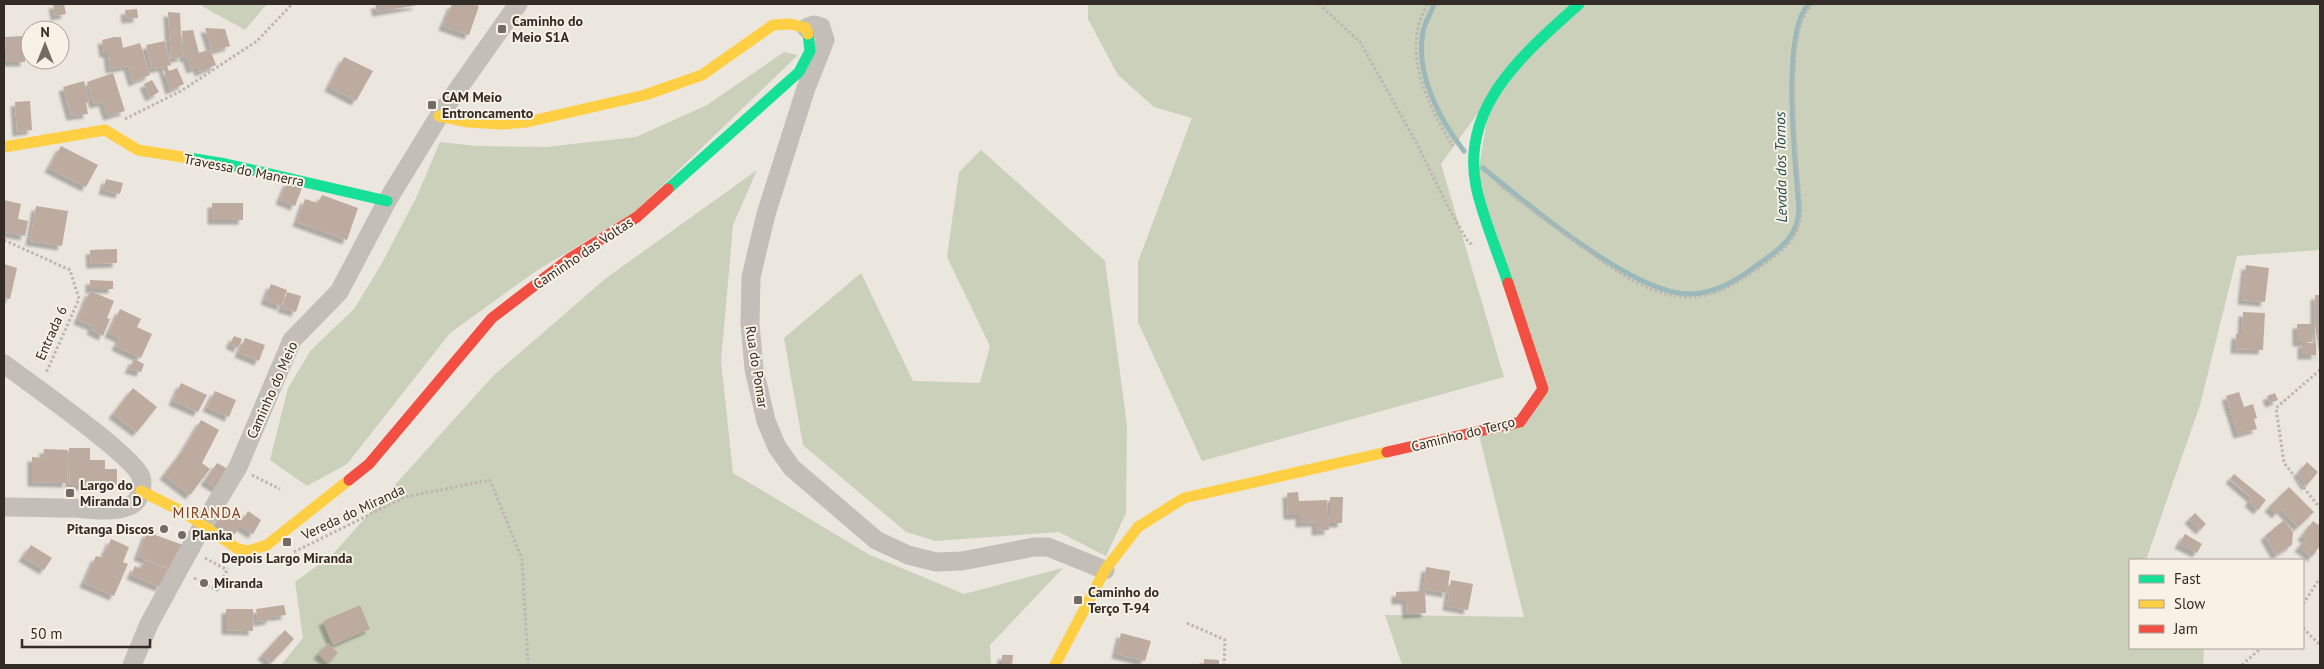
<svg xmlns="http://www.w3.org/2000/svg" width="2324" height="669" font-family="'PT Sans',sans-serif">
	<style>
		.green { fill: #cad0b9 }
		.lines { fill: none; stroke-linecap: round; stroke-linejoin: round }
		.stream { stroke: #9bb9ba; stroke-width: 5 }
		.building { fill: #bdaba0; filter: url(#shadow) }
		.path { stroke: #bcb6b0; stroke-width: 3; stroke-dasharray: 2.5 2.5; stroke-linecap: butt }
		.street { stroke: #c3beb8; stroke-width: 19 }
		.fast { stroke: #16e098; stroke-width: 11 }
		.slow { stroke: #ffcf43; stroke-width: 11 }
		.jam { stroke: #f24e42; stroke-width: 11 }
		.poi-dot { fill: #736c66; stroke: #f8f1e5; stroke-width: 2 }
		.labels { text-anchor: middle; stroke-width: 4; stroke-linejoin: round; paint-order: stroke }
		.poi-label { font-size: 14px; font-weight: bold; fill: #332b26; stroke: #f8f1e5; text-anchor: start }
		.street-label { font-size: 14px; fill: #332b26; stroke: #f8f1e5 }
		.water-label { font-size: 15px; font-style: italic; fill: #1e4b53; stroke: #f8f1e5 }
		.neighbourhood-label { font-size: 15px; letter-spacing: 1px; fill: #7f4023; stroke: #f8f1e5 }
	</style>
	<defs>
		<filter id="shadow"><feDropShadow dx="-4.5" dy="4.5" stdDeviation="1" flood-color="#0004"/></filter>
	</defs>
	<rect width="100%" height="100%" fill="#ebe6de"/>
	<!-- green -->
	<path class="green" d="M202 4H267L245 30 202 6Z
		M1088 4H2320V250L2237 256 2200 405 2146 560H2130V648H2204L2203 665H1402L1385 615 1524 617 1478 431 1520 422 1543 389 1476 186 1491 95 1441 164 1504 377 1202 461 1138 322V262L1192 118 1154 107 1118 75 1088 19Z
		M784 52 798 55 635 212 536 271 450 333 347 464 307 486 270 460 288 388 311 350 354 309 381 265 417 196 440 142 477 146 546 147 636 137 707 105Z
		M981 150 1105 261 1127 425 1126 513 1106 556 1059 532 936 541 906 532 803 445 784 338 861 273 913 381 980 383 990 346 947 257 959 172Z
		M757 170 733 225 721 361 733 473 870 555 964 594 1063 568 990 645 991 665H281L303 638 295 582 332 555 493 376 605 279Z"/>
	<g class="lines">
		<!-- stream -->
		<path class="stream" d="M1434 4C1431 14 1425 21 1423 32 1415 73 1439 119 1464 151
			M1483 168C1527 204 1635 296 1691 294 1716 293 1736 281 1756 266 1778 250 1798 239 1799 209 1796 168 1780 31 1809 4"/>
	</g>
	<!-- building -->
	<path class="building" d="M53 4H64L66 14 55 16Z
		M375 4H417L418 5 377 12Z
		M452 4H473L479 6 469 35 443 26Z
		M137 9 138 18 126 19 125 10Z
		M168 12 180 13 182 57 171 59Z
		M205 28 225 29 230 46 212 51Z
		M193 30 199 53 210 49 216 65 199 72 198 67 191 69 187 57 184 58 182 31Z
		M23 36 25 62H7L5 37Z
		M114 37H121L123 48 140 43 150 75 133 82 128 66 110 69 108 53H104L102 40Z
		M165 41 171 65 167 66 169 71 177 68 184 84 170 90 163 67 152 69 146 45Z
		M344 57 373 71 356 101 329 87Z
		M113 73 125 111 108 116 103 102 94 104 87 82Z
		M152 80 159 92 150 97 144 84Z
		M84 81 89 102 86 103 88 114 71 116 63 87Z
		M30 101 32 130 17 132 15 102Z
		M61 146 98 165 86 187 49 168Z
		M106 179 123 183 120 194 103 190Z
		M288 181 302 188 295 206 280 200Z
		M322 195 358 208 347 240 297 222 305 199 318 203Z
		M4 200 21 204 18 219 28 221 25 236 4 232Z
		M212 203H243V220H212Z
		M36 206 68 211 62 246 30 241Z
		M117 249V263L91 264 90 250Z
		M4 264 17 268 10 299 4 298Z
		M2246 265 2269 268 2265 302 2242 300Z
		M90 280 113 281V289H90Z
		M271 284 287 290 281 306 265 300Z
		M90 291 114 301 107 318 110 319 103 336 91 330 93 326 78 320Z
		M287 292 301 296 296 312 282 308Z
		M2315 295H2320V359L2315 324Z
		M120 309 141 319 137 327 152 334 141 358 116 346 120 338 109 333Z
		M2243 312 2265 313 2263 350 2235 349 2236 334H2242Z
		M2297 324H2312V342H2297Z
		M234 336 242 339 238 348 230 344Z
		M245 338 265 345 259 361 239 353Z
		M2302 343H2316V355H2302Z
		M134 359 144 364 141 372 129 369Z
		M181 383 207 395 198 412 173 401Z
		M133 388 157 407 137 432 113 414Z
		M215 391 236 400 229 417 207 407Z
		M2239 392 2244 407 2253 404 2257 418 2254 419 2257 429 2238 434 2226 396Z
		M2275 393 2278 400 2270 403 2267 396Z
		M201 420 219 430 202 463 210 469 190 495 164 475 184 449Z
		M69 448H90V460H105V469H117V485L70 486Z
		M44 449 68 450 67 483 32 482V457L43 458Z
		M2307 462 2318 472 2306 486 2298 473Z
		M217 463 228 469 218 489 205 481Z
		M2234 474 2266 500 2258 510 2249 502 2252 498 2230 479Z
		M2289 487 2314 512 2298 527 2281 509 2276 514 2269 507Z
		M1298 492 1299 501 1327 500 1329 530 1316 531V522L1300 523V515H1288L1287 493Z
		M1330 497H1343L1342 523H1330Z
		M224 510 235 517 237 514 244 518 248 511 261 520 253 534 240 526 234 535 215 524Z
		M2195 513 2206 524 2200 530 2189 519Z
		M2284 520 2293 532 2292 545 2276 555 2265 536Z
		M2313 521 2320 526V550L2318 548 2312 557 2299 547 2306 539 2302 536Z
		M147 532 183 545 174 570 138 556Z
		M2185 534 2202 544 2197 553 2179 544Z
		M111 539 129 547 123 562 128 564 114 596 84 583 96 556 103 558Z
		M31 545 52 558 44 570 23 557Z
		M145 560 168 569 160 587 131 575 135 566 141 569Z
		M1426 567 1450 571 1447 593 1423 589Z
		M1451 580 1473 584 1468 610 1447 606Z
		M1425 591 1426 613 1407 614 1406 600H1396V592Z
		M284 605 286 615 270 617V620L258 622 256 609Z
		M360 605 370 629 333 645 323 621Z
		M226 609H253V631L226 630Z
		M285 630 294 639 271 663 262 655Z
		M1121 633 1151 641 1145 661 1116 654Z
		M328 643 338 653 328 663 318 654Z
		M1002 655H1013L1012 665H1002Z
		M1204 659 1219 660V665H1204Z"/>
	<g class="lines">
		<!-- path -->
		<path class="path" d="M1319 4 1360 42 1417 144 1450 211 1467 240 1472 245
			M1427 4C1424 12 1419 20 1418 29 1409 69 1433 114 1453 146
			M125 119 181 91 257 41 292 4
			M1498 184C1521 202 1544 219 1568 236 1604 262 1645 298 1692 297 1718 296 1739 282 1760 267 1782 251 1801 239 1801 208 1798 170 1781 26 1813 4
			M4 240 70 270 79 299 46 373
			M2320 370 2276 408 2284 463 2320 508
			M252 475 280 489
			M294 552 405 497 490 480 522 559 528 665
			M205 558 227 570
			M194 578 217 590 228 568
			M2303 604 2320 578
			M1187 623 1225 640 1224 665
			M2303 628 2320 645
			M2242 665 2261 648"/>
		<!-- street -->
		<path class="street" d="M806 28 814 25 821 27 825 40 806 88 766 214 751 277 750 323 754 369 766 421 777 447 792 468 876 540 908 555 936 562 962 561 1034 547H1048L1105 570
			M4 364C28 382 133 455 141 477 144 487 139 503 129 506 112 513 90 509 72 508 49 508 27 507 4 507
			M132 665 149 624 203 525 238 467 292 340 339 292 387 201 439 116 518 4"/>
		<!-- fast -->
		<path class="fast" d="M189 158 226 164 387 201
			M668 189 799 72 810 51 808 34
			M1508 283C1498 253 1482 216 1476 186 1460 105 1526 52 1579 4"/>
		<!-- slow -->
		<path class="slow" d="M439 116 468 122 502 124 527 122 645 95 702 75 773 25 790 24 806 28 808 34
			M4 147 105 130 138 150 189 158
			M141 491 185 513 238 549 248 551 267 545 349 480
			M1055 665 1105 570 1138 527 1184 498 1387 452"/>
		<!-- jam -->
		<path class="jam" d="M1387 452 1520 422 1543 389 1508 283
			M349 480 369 464 492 318 569 259 637 217 668 189"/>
	</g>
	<!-- markers -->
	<g class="poi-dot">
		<rect x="497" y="24" width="10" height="10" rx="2.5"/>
		<rect x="427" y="100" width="10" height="10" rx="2.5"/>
		<rect x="65" y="488" width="10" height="10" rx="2.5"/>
		<circle cx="164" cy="529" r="5"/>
		<circle cx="182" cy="535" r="5"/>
		<rect x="282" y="537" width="10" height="10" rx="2.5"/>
		<circle cx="204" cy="583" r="5"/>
		<rect x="1073" y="595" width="10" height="10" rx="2.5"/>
	</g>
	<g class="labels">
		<!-- poi labels -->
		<g class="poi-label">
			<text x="512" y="26">Caminho do<tspan x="512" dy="16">Meio S1A</tspan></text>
			<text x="442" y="102">CAM Meio<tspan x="442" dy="16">Entroncamento</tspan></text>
			<text x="80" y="490">Largo do<tspan x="80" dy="16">Miranda D</tspan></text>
			<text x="154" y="534" text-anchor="end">Pitanga Discos</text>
			<text x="192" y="540">Planka</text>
			<text x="287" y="563" text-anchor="middle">Depois Largo Miranda</text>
			<text x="214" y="588">Miranda</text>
			<text x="1088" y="597">Caminho do<tspan x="1088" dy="16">Terço T-94</tspan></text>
		</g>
		<!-- street labels -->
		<g class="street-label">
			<text transform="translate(244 170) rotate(11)" y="5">Travessa do Manerra</text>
			<text transform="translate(583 253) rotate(-34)" y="5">Caminho das Voltas</text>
			<text transform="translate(51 333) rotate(-66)" y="5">Entrada 6</text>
			<text transform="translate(757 367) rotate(81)" y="5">Rua do Pomar</text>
			<text transform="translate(272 390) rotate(-66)" y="5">Caminho do Meio</text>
			<text transform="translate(1463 434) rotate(-14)" y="5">Caminho do Terço</text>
			<text transform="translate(353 512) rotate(-25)" y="5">Vereda do Miranda</text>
		</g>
		<!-- water labels -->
		<g class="water-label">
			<text transform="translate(1781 167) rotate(-91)" y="5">Levada dos Tornos</text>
		</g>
		<!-- neighbourhood labels -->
		<g class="neighbourhood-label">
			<text x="207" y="518">MIRANDA</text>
		</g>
	</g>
	<!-- border -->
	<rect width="2324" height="669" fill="none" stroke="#332b26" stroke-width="10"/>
	<!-- legend -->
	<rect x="2129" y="559" width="175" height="90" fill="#f8f1e5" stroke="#a9a299"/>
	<rect x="2139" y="575" width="25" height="8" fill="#16e098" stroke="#a9a299"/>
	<text x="2174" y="584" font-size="15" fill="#332b26">Fast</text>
	<rect x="2139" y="600" width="25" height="8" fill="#ffcf43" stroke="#a9a299"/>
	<text x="2174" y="609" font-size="15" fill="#332b26">Slow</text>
	<rect x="2139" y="625" width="25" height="8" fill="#f24e42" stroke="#a9a299"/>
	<text x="2174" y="634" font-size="15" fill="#332b26">Jam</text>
	<!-- north arrow -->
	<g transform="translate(45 45)"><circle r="24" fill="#f8f1e5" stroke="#a9a299"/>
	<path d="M0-4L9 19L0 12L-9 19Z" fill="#736c66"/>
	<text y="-8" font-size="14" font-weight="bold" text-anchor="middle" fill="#332b26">N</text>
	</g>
	<!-- scale -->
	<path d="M22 639v8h128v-8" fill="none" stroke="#332b26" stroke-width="2.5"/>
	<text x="30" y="639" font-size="15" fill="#332b26" stroke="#f8f1e5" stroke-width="4" paint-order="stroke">50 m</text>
</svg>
